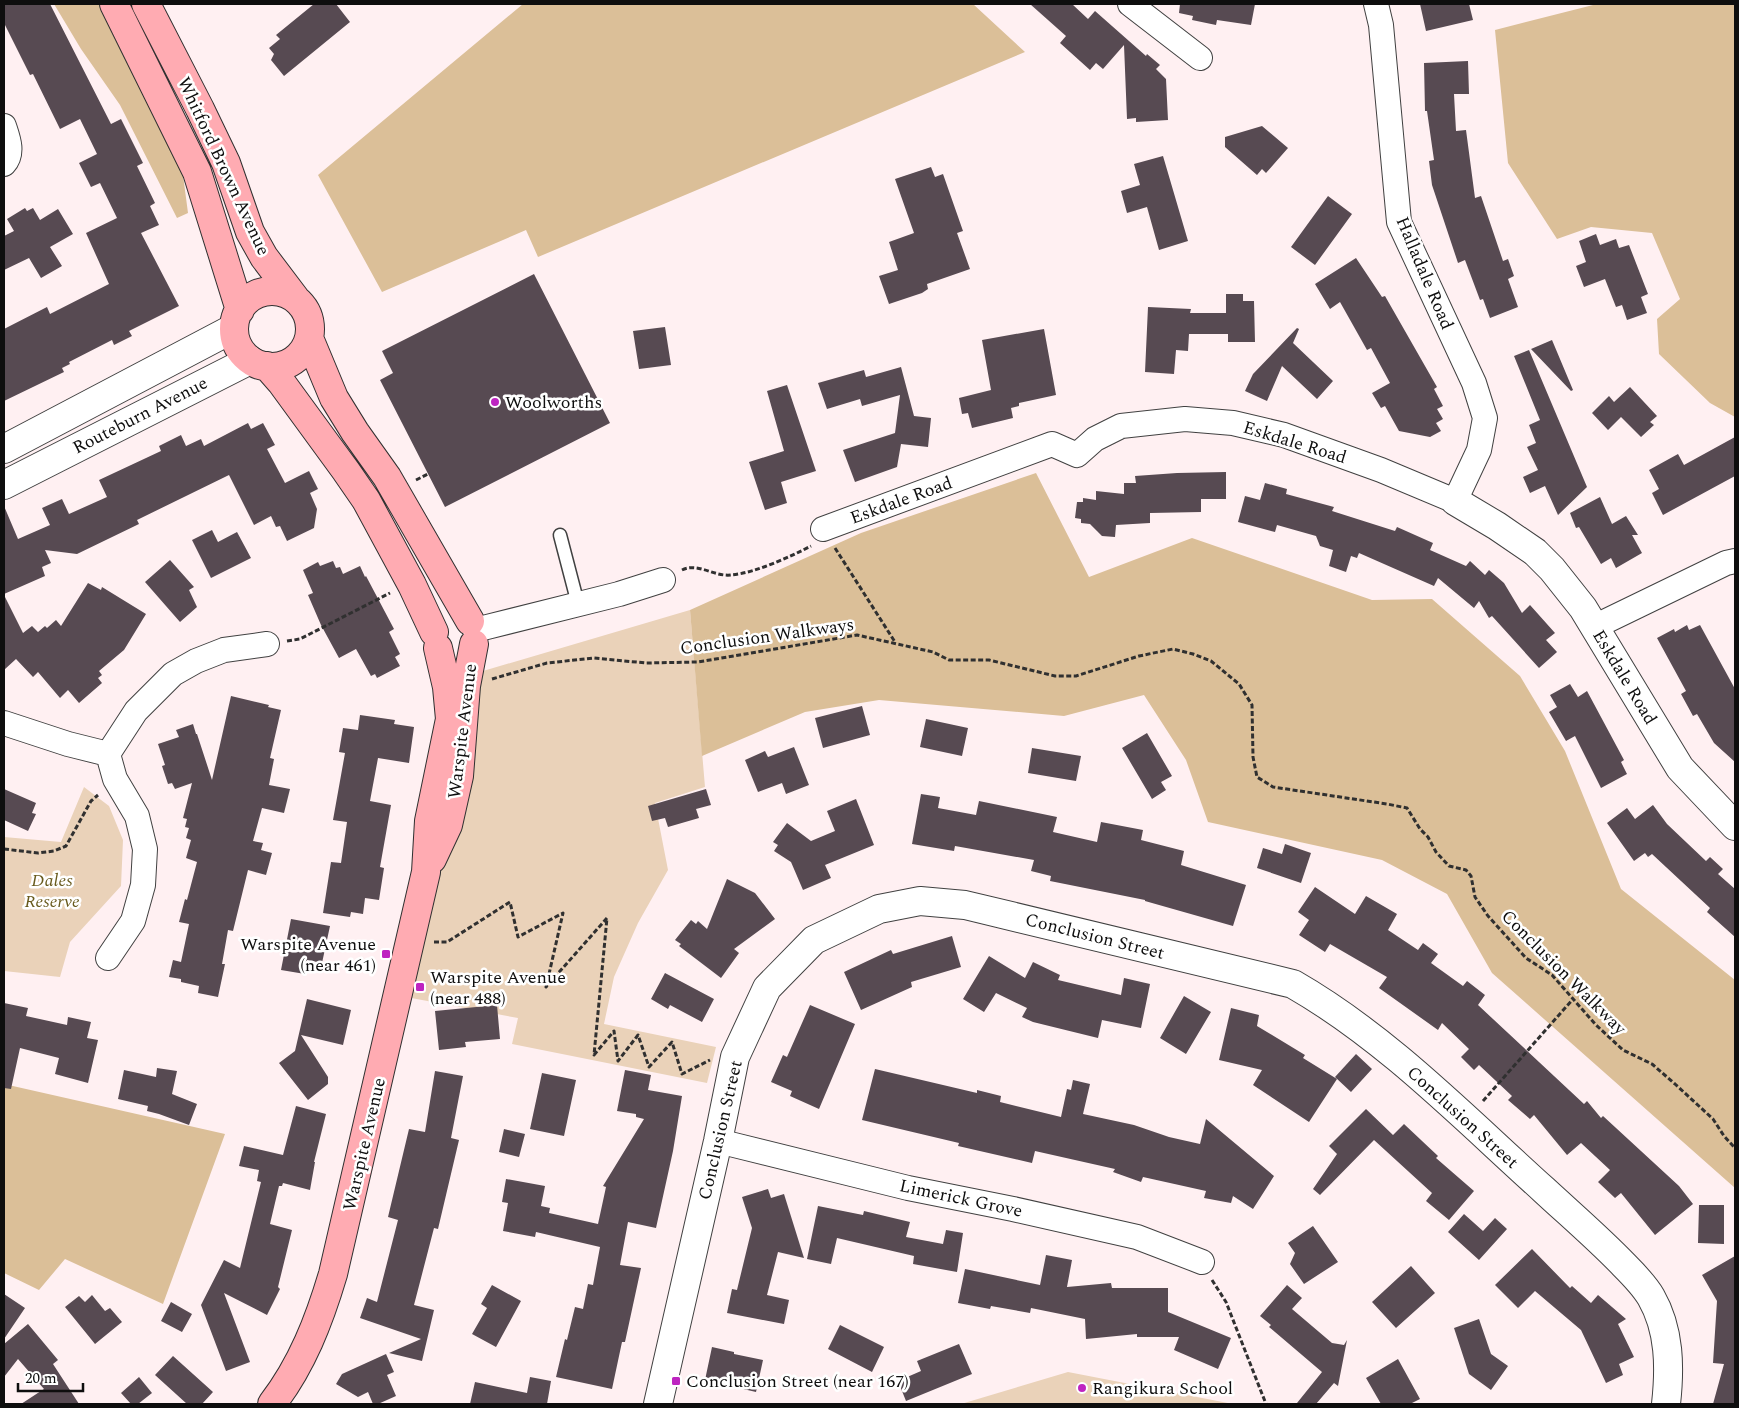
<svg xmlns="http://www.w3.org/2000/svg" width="1739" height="1408" font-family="Spectral,serif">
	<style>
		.green { fill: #ead2b9 }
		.forest { fill: #dbbf98 }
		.building { fill: #574a52 }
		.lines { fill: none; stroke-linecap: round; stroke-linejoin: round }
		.service-casing { stroke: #414141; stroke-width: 15 }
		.minor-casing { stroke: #414141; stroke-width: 26 }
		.tertiary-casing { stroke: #414141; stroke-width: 30 }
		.secondary-casing { stroke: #303030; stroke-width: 30 }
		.path { stroke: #303030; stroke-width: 3; stroke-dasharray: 5 2.5; stroke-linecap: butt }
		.service { stroke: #fff; stroke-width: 12 }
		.minor { stroke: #fff; stroke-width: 24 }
		.tertiary { stroke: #fff; stroke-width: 28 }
		.secondary { stroke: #ffabb2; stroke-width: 28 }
		.poi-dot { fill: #be24c1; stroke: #fff; stroke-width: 2 }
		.labels { text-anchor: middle; stroke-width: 5; stroke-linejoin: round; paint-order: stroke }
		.street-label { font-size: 18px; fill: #0e0e0e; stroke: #fff }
		.poi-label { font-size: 18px; fill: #0e0e0e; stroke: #fff; text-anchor: start }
		.park-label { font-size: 18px; font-style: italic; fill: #685a1d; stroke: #fff }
	</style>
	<rect width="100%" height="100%" fill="#fff0f2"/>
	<!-- green -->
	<path class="green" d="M690 610 705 787 655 803 668 870 638 923 614 977 604 1024 716 1047 707 1083 512 1044 518 1018 406 997 456 679Z
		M84 787 109 806 123 840 121 886 70 942 60 977 4 971V837L61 842Z
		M1068 1372 1233 1404H961Z"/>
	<!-- forest -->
	<path class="forest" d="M54 4H102L181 160 188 213 177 218 120 105 81 49Z
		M523 4H973L1025 52 538 257 526 230 382 292 318 175Z
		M1597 4H1735V417L1710 403 1659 354 1657 319 1680 299 1652 233 1591 227 1557 239 1508 163 1495 30Z
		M1036 473 1089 577 1192 538 1372 600 1432 599 1520 676 1565 751 1621 889 1735 980V1188L1492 973 1447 894 1382 860 1208 822 1186 760 1144 695 1064 716 879 700 805 712 702 756 690 610 861 533Z
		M4 1084 225 1134 163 1304 65 1259 39 1290 4 1273Z"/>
	<!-- building -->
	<path class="building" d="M4 4H50L111 124 121 119 143 163 137 166 155 203 150 206 159 225 141 233 179 306 129 331 132 336 114 345 112 340 69 362 70 364 62 368 64 372 4 401V329L47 307 50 314 109 284 86 233 117 218 100 183 91 187 79 163 97 154 80 119 60 129 33 74 30 75 4 23Z
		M314 4H336L350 22 284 76 271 60 274 54 269 48 280 39 276 35Z
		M1030 4H1072L1088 19 1095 11 1146 56 1147 54 1160 65 1156 69 1166 79 1168 120 1136 122V118L1127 119 1124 45 1103 69 1096 63 1090 70 1060 43 1066 36Z
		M1180 4H1255L1251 25 1217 20 1216 25 1192 20 1193 16 1179 13Z
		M1420 4H1469L1473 20 1426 31Z
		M1468 61 1469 94H1454L1456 131 1466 130 1475 198 1481 196 1503 261 1508 259 1514 276 1508 279 1518 307 1490 318 1483 299 1480 300 1465 260 1458 263 1432 185 1429 161 1434 160 1427 111H1425L1424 63Z
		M1262 126 1288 148 1266 173 1262 169 1257 175 1225 147V137Z
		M1163 156 1188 241 1159 250 1147 207 1127 213 1121 191 1140 185 1134 164Z
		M931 167 935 177 943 174 963 231 957 233 970 269 927 284 928 289 922 293 889 304 879 276 898 270 889 242 914 233 895 179Z
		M1328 196 1352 214 1315 265 1291 247Z
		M25 208 27 211 33 208 40 220 58 209 73 234 50 247 62 266 41 278 29 258 4 270V236L14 231 7 219Z
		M1596 234 1600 245 1616 239 1619 248 1629 245 1648 294 1641 297 1647 313 1627 320 1622 305 1616 307 1605 279 1584 287 1576 266 1586 262 1579 241Z
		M1356 258 1382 297 1385 296 1437 387 1434 389 1443 406 1437 409 1443 419 1436 423 1441 431 1430 437 1399 431 1385 406 1381 408 1372 393 1390 383 1371 348 1367 350 1340 302 1330 309 1315 284Z
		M534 274 610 423 445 507 380 380 393 373 382 351Z
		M1226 294H1243V301H1254L1255 342H1228V334H1189L1188 351 1176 350 1174 374 1145 372 1148 307 1191 309 1190 313H1226Z
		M665 327 671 365 639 369 633 331Z
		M1297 328 1299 329 1293 343 1333 381 1317 399 1282 366 1267 401 1245 391 1253 374Z
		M1044 329 1056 395 1019 403V406L1011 408 1013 418 972 428 968 413 962 414 959 398 991 390 982 340Z
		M1552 340 1573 390 1571 391 1531 349Z
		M1529 350 1587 487 1558 515 1545 486 1530 493 1523 477 1538 470 1527 447 1536 443 1529 425 1540 420 1514 356Z
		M901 367 914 416 931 418 928 447 901 444 897 467 855 482 843 450 895 433 900 395 862 406 860 399 827 409 818 383 864 370 866 377Z
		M787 385 816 471 781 482 787 503 765 510 749 462 784 451 767 391Z
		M1630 387 1657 416 1650 422 1654 425 1641 437 1621 417 1608 430 1592 413 1609 396 1614 402Z
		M248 423 251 429 263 423 275 445 267 449 285 483 309 471 318 489 310 493 317 509 314 528 287 541 280 526 276 527 271 516 254 525 229 475 137 520 139 524 77 554 45 550 51 563 42 567 45 576 4 594V506L18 539 50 525 42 508 62 499 69 514 107 497 99 480 161 451 159 446 181 435 186 446 201 439 204 446Z
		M1735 437V476L1663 515 1652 493 1659 489 1649 470 1678 454 1684 465Z
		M1226 472V499H1201V512L1150 513V523L1116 525 1115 537 1102 536 1090 524 1081 523V519L1075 518 1077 502H1083V498L1096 500V491L1124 494V483H1136L1135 476 1177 473Z
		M1265 483 1287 489 1286 494 1334 507 1332 511 1395 531 1397 527 1433 543 1430 550 1466 566 1470 561 1485 575 1489 570 1504 583 1522 613 1530 605 1555 633 1546 640 1557 652 1539 668 1492 616 1489 618 1479 601 1474 608 1438 578 1434 586 1359 553 1357 558 1351 556 1346 572 1329 566 1333 550 1320 546 1316 536 1277 525 1275 532 1238 522 1245 496 1260 500Z
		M1600 497 1612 524 1626 516 1638 535H1632L1642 553 1616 568 1611 558 1601 564 1579 527 1576 528 1570 513Z
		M212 530 218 542 237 532 251 558 211 578 192 540Z
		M170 560 194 587 189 590 197 607 180 622 145 582Z
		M333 561 336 568 340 567 343 574 360 566 365 577 366 576 394 629 389 632 400 654 395 657 400 666 377 678 375 674 371 676 356 649 339 658 321 625 308 595 313 593 303 570 318 562 320 566Z
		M88 583 101 590 102 587 146 614 124 650 99 671 102 675 98 678 102 683 79 703 68 690 60 698 38 672 33 677 16 659 4 670V595L23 633 32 626 38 632 45 626 47 628 56 620 61 626Z
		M1687 625 1689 630 1700 625 1735 689V762L1714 743 1697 714 1693 716 1681 694 1686 691 1657 638 1674 629 1675 632Z
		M1570 684 1578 697 1587 691 1624 760 1621 762 1627 774 1601 788 1575 736 1566 741 1549 712 1557 707 1550 695Z
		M231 696 269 705 268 707 281 710 270 758 274 759 269 785 290 789 284 813 262 808 253 841 263 843 261 850 272 853 266 875 248 870 233 931 228 930 222 964H225L218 997 198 993 199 986 181 982V979L169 977 173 960 181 962 189 924 179 922 185 899 187 900 197 862 186 858 191 840 186 838 189 828 185 827 187 819 183 818 192 783 175 789 172 783 168 784 162 766 165 765 158 744 179 737 176 730 193 724 196 734H197L212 780Z
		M862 706 870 735 823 748 815 718Z
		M360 715 395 720 394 724 414 727 409 763 378 758 370 801 391 805 380 867 384 868 379 900 365 898 363 914 351 912 350 917 323 913 331 862 341 863 347 822 333 820 345 753 339 752 343 728 358 730Z
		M926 719 968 728 962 756 920 747Z
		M1147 733 1172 776 1161 782 1166 790 1152 799 1122 748Z
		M794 747 809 785 786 794 782 783 758 792 745 760 765 751 768 757Z
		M1032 748 1081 756 1076 781 1028 773Z
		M4 789 36 803 32 813 36 814 28 831 4 820Z
		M706 789 711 805 696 809 699 818 668 827 665 818 652 821 648 806Z
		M921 794 940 797 938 808 976 815 979 801 1057 817 1053 832 1097 842 1101 822 1143 830 1141 840 1184 851 1181 865 1246 885 1233 926 1145 901V900L1050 881 1051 876 1031 871 1034 860 955 846 954 851 912 844Z
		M856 799 874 845 825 865 831 878 803 890 791 862 774 851 778 845 773 842 787 823 811 841 835 831 827 811Z
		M1653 805 1667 824 1706 861 1710 857 1723 869 1718 874 1735 889V937L1707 912 1710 908 1652 854 1648 857 1645 853 1634 861 1607 823 1627 808 1635 819Z
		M1285 844 1311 853 1301 883 1257 868 1263 848 1282 854Z
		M727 879 755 893 775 919 734 949 739 953 721 978 679 946 681 944 675 940 691 920 696 924 698 921 707 929Z
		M1315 887 1355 914 1366 896 1397 914 1388 930 1418 950 1423 943 1438 954 1431 963 1463 986 1467 981 1485 995 1478 1005 1584 1104 1587 1101 1601 1118 1603 1116 1679 1186 1693 1204 1655 1235 1621 1193 1615 1198 1598 1182 1610 1170 1581 1143 1567 1155 1534 1115 1530 1119 1508 1100 1512 1096 1479 1065 1474 1070 1461 1057 1469 1049 1442 1023 1438 1030 1379 988 1387 977 1330 944 1325 952 1299 935 1309 920 1298 912Z
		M291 919 330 926 322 963 307 960 305 974 281 970Z
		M952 936 961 967 911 982 912 987 861 1010 844 972 891 950 893 954Z
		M989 956 1025 978 1033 962 1060 975 1058 980 1121 995 1124 978 1150 984 1141 1028 1102 1020 1098 1038 1033 1022 1022 1017 1027 1008 996 993 984 1012 963 999Z
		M665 973 714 999 702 1022 670 1005 668 1009 651 999Z
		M1184 996 1211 1012 1186 1054 1160 1038Z
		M307 999 351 1010 343 1045 301 1035 328 1077V1084L308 1100 279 1063 295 1051Z
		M4 1003 28 1008 26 1016 67 1025 68 1017 91 1022 87 1038 98 1040 88 1083 55 1074 59 1058 20 1048 11 1089 4 1088Z
		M497 1005 500 1039 465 1042 466 1047 439 1050 435 1011Z
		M810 1005 855 1024 819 1109 790 1096 792 1091 771 1082 783 1055 787 1057Z
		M1231 1008 1259 1015 1257 1026 1305 1055 1303 1058 1337 1079 1309 1122 1253 1085 1262 1070 1219 1060Z
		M1356 1054 1372 1069 1351 1092 1335 1077Z
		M157 1068 177 1071 172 1094 197 1104 189 1125 159 1114 147 1111 148 1106 118 1099 124 1070 156 1077Z
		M875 1069 977 1093V1090L1001 1096 1000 1102 1061 1117 1067 1089 1071 1090 1073 1080 1090 1084 1083 1114 1134 1125 1169 1137 1200 1144 1206 1119 1274 1176 1253 1209 1233 1196 1231 1203 1204 1198 1206 1191 1143 1177 1141 1182 1113 1172 1115 1169 1035 1151 1032 1163 958 1146 959 1143 862 1120Z
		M625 1070 651 1075 648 1090 682 1096 673 1151 656 1228 628 1222 620 1265 641 1268 625 1342H622L612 1389 556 1377 565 1339 567 1340 575 1307 583 1309 588 1284 593 1285 600 1247 536 1232 535 1237 503 1231 508 1203 502 1202 506 1179 545 1186 541 1206 550 1208 549 1213 598 1224 606 1187 603 1186 644 1119 636 1117V1114L617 1111Z
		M435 1071 463 1076 451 1138 459 1140 438 1229 434 1228 414 1305 434 1310 422 1361 389 1353 421 1339 360 1318 367 1298 377 1302 398 1220 388 1217 409 1129 425 1132Z
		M542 1073 576 1080 564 1136 530 1129Z
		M296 1106 326 1114 314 1162H315L310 1190 283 1183 282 1186H279L270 1224 292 1230 278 1287 280 1289 267 1315 224 1293 250 1362 226 1371 201 1305 224 1260 240 1268 261 1182 257 1181 259 1170 239 1166 244 1146 283 1155Z
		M1366 1109 1393 1135 1404 1124 1438 1156 1436 1158 1474 1191 1449 1220 1426 1201 1432 1193 1374 1140 1320 1195 1313 1189 1337 1154 1329 1146Z
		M504 1129 525 1134 519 1157 499 1152Z
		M768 1189 771 1198 784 1194 804 1258 778 1252 767 1295 789 1300 784 1324 727 1313 732 1289 737 1290 752 1228 742 1197Z
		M1699 1205H1724V1244L1698 1243Z
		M818 1206 863 1215 864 1211 910 1222 906 1237 943 1244 946 1230 963 1233 957 1272 913 1264 914 1256 837 1238 831 1264 807 1259Z
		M1464 1214 1483 1231 1495 1218 1507 1229 1479 1260 1448 1232Z
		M1313 1226 1338 1262 1304 1284 1290 1264 1295 1253 1288 1243Z
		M1532 1249 1570 1288 1572 1286 1591 1303 1598 1295 1626 1319 1618 1324 1634 1357 1619 1364 1623 1375 1606 1383 1581 1330 1535 1291 1518 1308 1495 1285Z
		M1046 1255 1072 1260 1067 1287 1111 1283 1112 1288H1168V1312L1231 1338 1218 1369 1174 1350 1179 1337H1137V1334L1086 1339 1085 1319 1031 1308 1030 1313 991 1306 990 1309 958 1303 965 1269 1040 1285Z
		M1735 1256V1404H1713L1724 1364 1713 1363 1717 1301 1702 1275Z
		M1411 1266 1435 1293 1396 1328 1372 1302Z
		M492 1285 521 1301 496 1347 472 1334 487 1308 481 1304Z
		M1287 1285 1302 1298 1292 1309 1332 1343 1344 1345 1347 1340 1338 1386 1334 1383 1316 1404H1298L1297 1403 1322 1372 1269 1327 1271 1325 1260 1316Z
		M4 1294 25 1308 4 1339Z
		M92 1295 105 1311 110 1308 122 1322 95 1344 65 1307 79 1296 85 1302Z
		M171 1302 192 1314 182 1332 161 1321Z
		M1479 1319 1491 1354 1508 1366 1491 1390 1469 1374 1454 1328Z
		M28 1324 58 1360 53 1364 79 1404H21L44 1389 18 1359 4 1377V1344Z
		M840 1325 884 1347 872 1372 828 1349Z
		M959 1344 972 1374 906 1401 898 1381 921 1371 917 1361Z
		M712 1347 734 1352V1354L763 1360 756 1392 705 1380Z
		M386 1354 394 1372 387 1375 396 1396 378 1404H373L368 1392 358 1397 336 1384 342 1374Z
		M173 1356 213 1392 202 1404H187L155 1375Z
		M1398 1359 1420 1399 1410 1404H1381L1366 1378Z
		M139 1377 152 1393 138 1404H131L121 1393Z
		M530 1377 551 1381 547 1404H470L475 1382 527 1393Z"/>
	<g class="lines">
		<!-- service casing -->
		<g class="service-casing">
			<path id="service" d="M560 535 578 604"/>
		</g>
		<!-- minor casing -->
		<g class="minor-casing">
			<path id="minor" d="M1130 4 1200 58
				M4 126C8 138 14 153 4 164
				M823 529 1052 444 1077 455 1095 439 1121 426 1185 419 1233 423 1284 435 1381 470 1455 501 1479 450 1485 418 1474 383 1399 222 1381 25 1376 4
				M1594 627 1726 563 1735 561
				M475 630 619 594 663 580
				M4 723 68 744 108 754 115 779 137 816 145 849 143 885 133 921 108 958
				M108 754 136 711 173 674 196 661 224 650 267 644
				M718 1141 908 1188 1013 1209 1137 1237 1202 1262"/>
		</g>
		<!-- tertiary casing -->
		<g class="tertiary-casing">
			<path id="tertiary" d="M4 449 234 328
				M4 485 250 360
				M1455 501 1497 526 1535 552 1552 569 1583 608 1680 768 1735 826
				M658 1404 718 1141 735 1057 767 988 814 940 879 909 920 901 965 905 1293 984C1387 1038 1464 1118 1544 1190 1571 1215 1599 1239 1624 1265 1634 1275 1644 1285 1651 1297 1670 1330 1670 1368 1666 1404"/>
		</g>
		<!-- secondary casing -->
		<g class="secondary-casing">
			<path id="secondary" d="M114 4 197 172 240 310
				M146 4 200 109 226 163 250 232 264 257 295 298
				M234 329a38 38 0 1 1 76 0a38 38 0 1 1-76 0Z
				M309 338 334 398 355 432 387 477 470 621
				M267 366 281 382 346 471 366 500 412 585 434 632
				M432 859 448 825 459 776 466 686 474 644
				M272 1404C302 1365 319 1321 333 1274L426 872 429 821 450 719 447 687 438 648"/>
		</g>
		<!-- path -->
		<path class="path" d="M416 480 428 474
			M835 548 895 642
			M682 570C698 562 714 577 731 575 755 573 790 557 811 546
			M287 641 300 639 390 593
			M492 679 547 663 594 658 646 663 698 662 857 635 933 652 949 660H989L1055 676H1076L1139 656 1173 649 1193 654 1211 661 1239 684 1252 705 1253 757 1257 777 1273 787 1387 804 1407 808 1420 829 1428 837 1436 852 1449 866 1466 870 1471 876 1475 897 1488 916 1526 958 1552 975 1596 1025 1623 1050 1652 1064 1675 1084 1713 1119 1724 1136 1735 1148
			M4 849 38 853 54 851 66 846 91 801 98 795
			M434 942H447L510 902 518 937 563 913 546 987 607 918 594 1055 614 1031 618 1061 638 1035 649 1067 672 1042 682 1074 710 1060
			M1483 1101 1573 999
			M1212 1280 1226 1302 1266 1404"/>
		<!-- service -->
		<use href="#service" class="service"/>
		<!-- minor -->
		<use href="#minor" class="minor"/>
		<!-- tertiary -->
		<use href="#tertiary" class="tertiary"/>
		<!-- secondary -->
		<use href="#secondary" class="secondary"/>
	</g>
	<!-- markers -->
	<g class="poi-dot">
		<circle cx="495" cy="402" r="5"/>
		<rect x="381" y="949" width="10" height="10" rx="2.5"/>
		<rect x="415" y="982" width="10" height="10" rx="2.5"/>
		<rect x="671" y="1376" width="10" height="10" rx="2.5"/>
		<circle cx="1082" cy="1388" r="5"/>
	</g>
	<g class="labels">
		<!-- street labels -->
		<g class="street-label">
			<text transform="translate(224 166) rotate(65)" y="6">Whitford Brown Avenue</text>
			<text transform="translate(1425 273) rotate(67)" y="6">Halladale Road</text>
			<text transform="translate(140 415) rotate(-27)" y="6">Routeburn Avenue</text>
			<text transform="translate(1295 442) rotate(17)" y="6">Eskdale Road</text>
			<text transform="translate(901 500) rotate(-20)" y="6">Eskdale Road</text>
			<text transform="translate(767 636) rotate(-8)" y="6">Conclusion Walkways</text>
			<text transform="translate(1625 677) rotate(59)" y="6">Eskdale Road</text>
			<text transform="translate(462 731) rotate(-83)" y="6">Warspite Avenue</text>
			<text transform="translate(1095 936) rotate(14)" y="6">Conclusion Street</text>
			<text transform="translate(1564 972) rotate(45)" y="6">Conclusion Walkway</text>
			<text transform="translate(1463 1117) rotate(42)" y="6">Conclusion Street</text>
			<text transform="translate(720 1130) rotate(-77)" y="6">Conclusion Street</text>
			<text transform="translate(364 1144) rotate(-77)" y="6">Warspite Avenue</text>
			<text transform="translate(961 1198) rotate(12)" y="6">Limerick Grove</text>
		</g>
		<!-- poi labels -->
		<g class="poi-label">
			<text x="505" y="408">Woolworths</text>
			<text x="376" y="950" text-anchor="end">Warspite Avenue<tspan x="376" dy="21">(near 461)</tspan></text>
			<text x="430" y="983">Warspite Avenue<tspan x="430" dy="21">(near 488)</tspan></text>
			<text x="686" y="1387">Conclusion Street (near 167)</text>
			<text x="1092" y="1394">Rangikura School</text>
		</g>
		<!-- park labels -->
		<g class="park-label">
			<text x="52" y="886">Dales<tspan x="52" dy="21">Reserve</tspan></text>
		</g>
	</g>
	<!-- border -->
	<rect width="1739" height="1408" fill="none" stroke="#0e0e0e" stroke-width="10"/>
	<!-- scale -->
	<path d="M18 1383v8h65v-8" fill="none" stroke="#0e0e0e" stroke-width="2.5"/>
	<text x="25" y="1383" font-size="15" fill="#0e0e0e" stroke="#ffffff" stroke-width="4" paint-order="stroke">20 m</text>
</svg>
